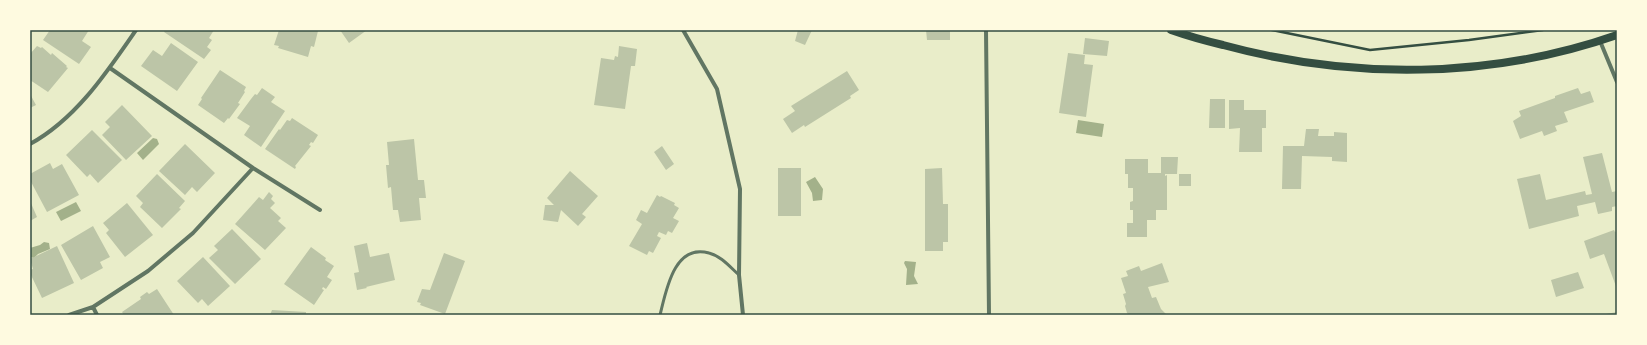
<svg xmlns="http://www.w3.org/2000/svg" width="1647" height="345" font-family="'Exo 2',sans-serif">
	<style>
		.water { fill: #a3b18a }
		.building { fill: #bcc5a7 }
		.lines { fill: none; stroke-linecap: round; stroke-linejoin: round }
		.path { stroke: #344e41; stroke-width: 2.5 }
		.service { stroke: #617663; stroke-width: 3 }
		.minor { stroke: #617663; stroke-width: 4 }
		.secondary { stroke: #344e41; stroke-width: 8 }
		.neatline { fill: none; stroke: #344e41; stroke-width: 1.5 }
	</style>
	<rect width="100%" height="100%" fill="#e9edc9"/>
	<!-- water -->
	<path class="water" d="M1078 120 1104 124 1102 137 1076 133Z
		M153 138 157 139 159 144 143 160 137 153Z
		M815 177 823 189 822 200 813 201 812 193 806 182Z
		M76 202 81 211 61 221 56 212Z
		M44 242 49 243 50 249 38 254 34 258 30 257V248L40 245Z
		M905 261 916 262 914 276 918 284 906 285 907 269 904 263Z"/>
	<!-- building -->
	<path class="building" d="M50 30H89L82 41 91 47 79 64 43 40Z
		M165 30H214L209 38 212 40 207 47 211 50 204 59 164 32Z
		M279 30 318 31 314 47 311 46 308 57 278 48 279 46 274 45Z
		M340 30H367L349 43Z
		M798 30H812L805 45 795 41Z
		M926 30H950V40H927Z
		M1085 38 1109 41 1107 56 1083 54Z
		M171 43 198 62 177 91 141 66 153 50 162 56Z
		M37 46 41 48 42 47 51 55 52 53 67 66 66 67 68 68 48 92 30 80V54Z
		M619 46 637 49 635 66H631L625 109 594 105 601 58 614 60 615 56 618 57Z
		M1068 53 1085 55 1084 64 1093 65 1086 117 1059 113Z
		M220 70 246 87 244 91 245 92 238 103 240 104 229 119 228 118 224 123 198 105 202 99 201 98Z
		M847 71 859 90 850 96 851 98 805 127 804 125 792 133 783 119 795 111 791 106Z
		M262 88 275 97 271 102 285 111 261 147 244 135 250 126 237 118 251 99 255 94 257 95Z
		M1578 88 1581 94 1590 91 1594 102 1564 112 1568 122 1555 126 1557 131 1544 136 1542 131 1520 139 1513 121 1521 116 1519 111 1555 98V96Z
		M30 94 36 105 30 108Z
		M1210 99H1225V128H1209Z
		M1229 100H1244V110H1266V128H1262V152H1239L1240 128 1229 129Z
		M122 105 152 136 126 160 102 135 110 127 105 122Z
		M292 118 318 135 313 143 311 142 309 145 311 146 295 166 296 167 295 169 265 149 279 129 280 130 287 120 290 121Z
		M1306 129H1319L1318 136H1334V132L1347 133V162L1332 161V157L1302 156 1301 189H1282L1283 146H1304Z
		M92 130 122 160 98 183 90 174 87 177 66 155Z
		M414 139 418 180H424L426 198H419L421 220 400 222 398 210H393L391 187 388 188 386 165H389L387 142Z
		M185 144 215 173 197 192 192 187 185 195 159 171Z
		M662 146 674 164 666 170 654 152Z
		M1602 153 1612 192 1617 191V206L1612 207V211L1598 214 1595 202 1577 206 1579 216 1529 229 1517 179 1540 174 1546 200 1585 191 1586 195 1592 194 1583 157Z
		M1161 157H1178L1177 174H1165V176L1167 175V210H1156V220H1147V237H1127V223H1133V210H1130V202L1133 201V188H1128V174H1125V159H1148V173H1161Z
		M50 163 53 169 62 164 79 195 47 212 30 180V174Z
		M778 168H801V216H778Z
		M942 168 943 204H948V242H943V251H925V169Z
		M570 171 598 196 582 214 586 217 578 226 561 210 558 222 543 220 545 205H554L547 198Z
		M157 174 185 201 179 208 181 209 162 228 140 207 143 203 136 196Z
		M1179 174H1191V186H1179Z
		M269 192 273 196 271 199 275 203 270 208 281 218 278 221 286 228 265 250 235 224 259 197 263 200Z
		M657 195 660 197 661 196 675 203 674 205 679 208 673 218 679 221 672 233 668 231 666 235 659 232 657 236 661 238 653 253 649 251 647 255 629 246 642 224 636 220 641 210 647 213Z
		M30 201 37 217 30 221Z
		M127 203 153 235 125 257 106 233 109 230 103 223Z
		M93 226 110 257 100 262 103 268 81 280 61 245Z
		M232 229 261 259 235 284 209 258 218 250 214 246Z
		M1614 230 1615 232 1617 231V289L1604 254 1590 259 1584 241Z
		M367 243 370 257 389 253 395 280 366 287 367 288 357 290 354 273 359 272 354 246Z
		M57 246 74 283 42 298 30 273V270L33 269 30 259Z
		M311 247 326 258 325 260 334 266 327 277 332 280 326 289 323 287 322 289 324 290 314 305 284 284Z
		M444 253 465 261 445 314 420 305 421 303 417 302 422 289 430 290Z
		M203 257 230 286 208 306 202 299 198 303 177 281Z
		M1162 263 1169 282 1148 287 1152 298 1156 297 1161 309 1167 315H1130L1127 313 1125 306 1126 304 1123 294 1126 293 1121 278 1128 276 1126 271 1139 266 1141 271Z
		M1578 272 1584 288 1556 297 1551 280Z
		M157 289 174 315H124L122 312 141 299 140 297 147 292 149 294Z
		M272 310 306 312V315H270Z
		M1617 312V315H1607L1606 314Z"/>
	<g class="lines">
		<!-- path -->
		<path class="path" d="M1272 30 1370 50 1469 40 1543 30"/>
		<!-- service -->
		<path class="service" d="M660 315C666 291 674 243 709 253 721 256 730 267 739 275"/>
		<!-- minor -->
		<path class="minor" d="M683 30 717 89 740 189 739 275 743 315
			M986 30 989 315
			M1600 41 1617 82
			M110 68 253 168 320 210
			M30 144C76 119 107 72 136 30
			M93 307 97 315
			M69 315 93 307 148 271 193 233 253 168"/>
		<!-- secondary -->
		<path class="secondary" d="M1171 30C1188 36 1206 41 1223 45 1352 80 1491 79 1617 35"/>
	</g>
	<!-- border -->
	<rect width="1647" height="345" fill="none" stroke="#fefae0" stroke-width="62"/>
	<rect x="31" y="31" width="1585" height="283" class="neatline"/>
</svg>
